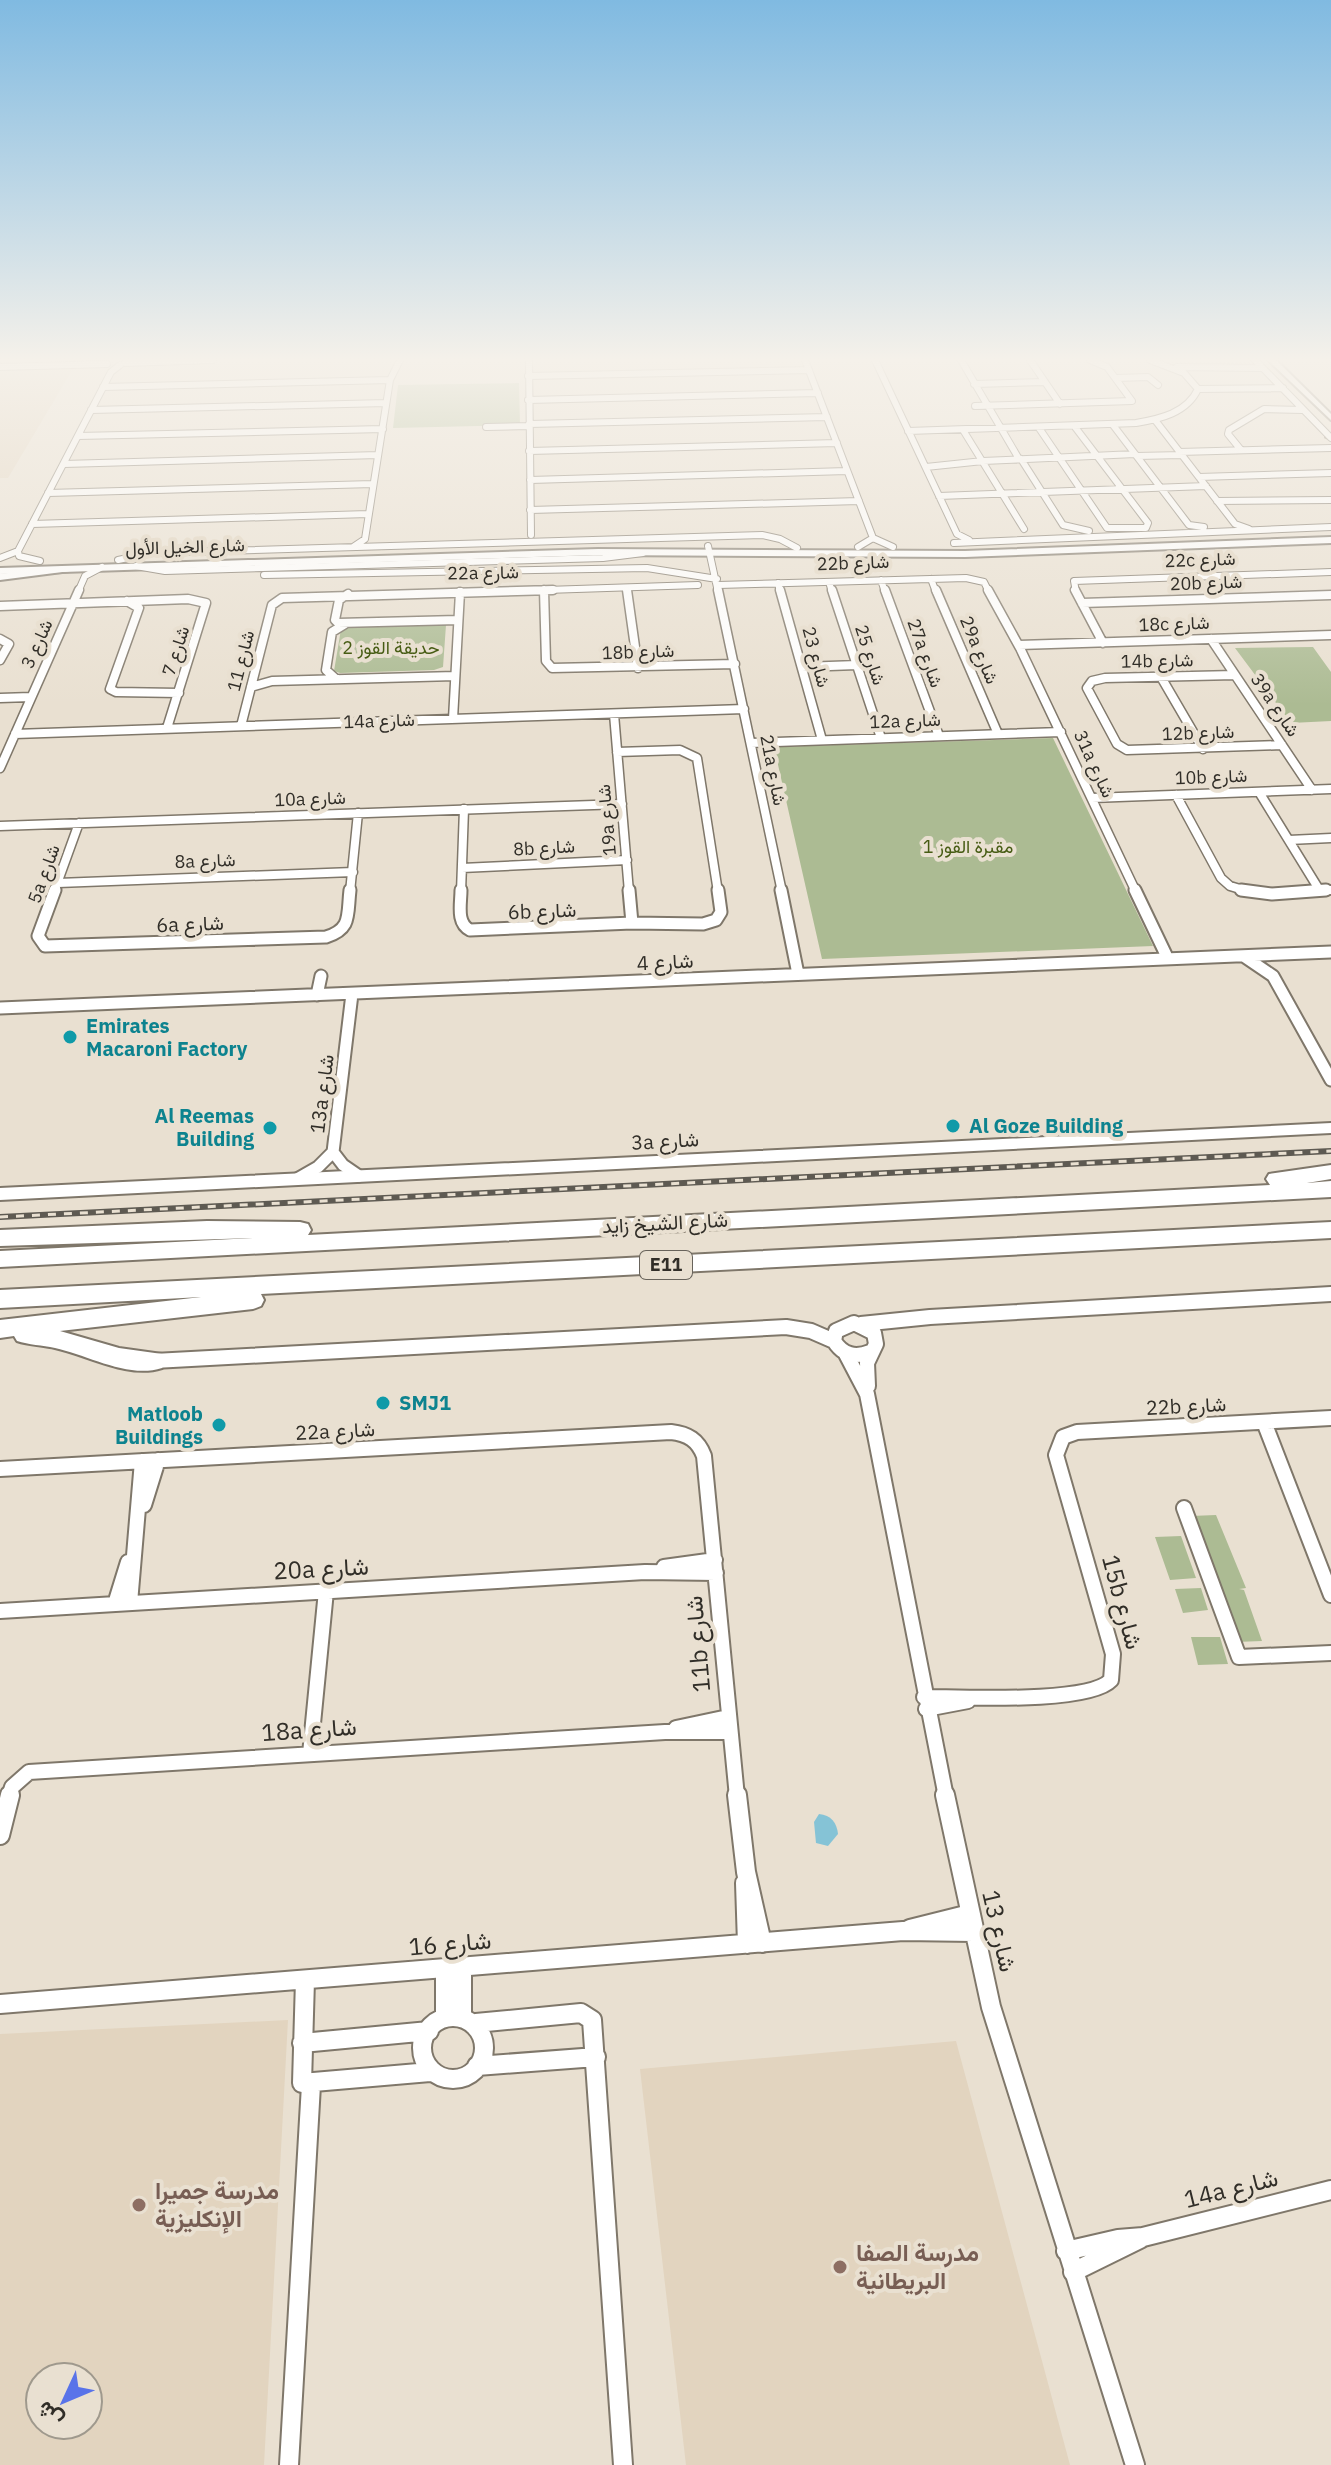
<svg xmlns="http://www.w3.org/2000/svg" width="1331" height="2465" font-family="'IBM Plex Sans',Vazirmatn,sans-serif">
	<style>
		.built { fill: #e2d4bf; fill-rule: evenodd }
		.green { fill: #acbb93 }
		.water { fill: #85c3d6 }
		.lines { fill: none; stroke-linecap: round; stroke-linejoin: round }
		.minor-far4-casing { stroke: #7f776a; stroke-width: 8 }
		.minor-far3-casing { stroke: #7f776a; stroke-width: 11 }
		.minor-far2-casing { stroke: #7f776a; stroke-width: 15 }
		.minor-far1-casing { stroke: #7f776a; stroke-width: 18 }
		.minor-casing { stroke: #7f776a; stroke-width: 22 }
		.tertiary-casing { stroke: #7f776a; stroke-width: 4 }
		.secondary-casing { stroke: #7f776a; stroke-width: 4 }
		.motorway-casing { stroke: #7f776a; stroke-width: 4 }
		.minor-far4 { stroke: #fff; stroke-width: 6 }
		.minor-far3 { stroke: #fff; stroke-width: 8 }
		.minor-far2 { stroke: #fff; stroke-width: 11 }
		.minor-far1 { stroke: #fff; stroke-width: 14 }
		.minor { stroke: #fff; stroke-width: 18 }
		.tertiary { fill: #fff; fill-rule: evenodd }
		.secondary { fill: #fff; fill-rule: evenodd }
		.motorway { fill: #fff; fill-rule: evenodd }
		.rail-casing { stroke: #5e5a52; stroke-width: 6 }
		.rail { stroke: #e9e0d1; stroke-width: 3; stroke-dasharray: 8; stroke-linecap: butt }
		.culture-dot { fill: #0f9aa8; stroke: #e9e0d1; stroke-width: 3 }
		.education-dot { fill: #8d6e63; stroke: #e9e0d1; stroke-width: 3 }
		.labels { text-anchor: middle; stroke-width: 8; stroke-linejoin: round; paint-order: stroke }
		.far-street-label { font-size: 18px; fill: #312e28; stroke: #e9e0d1 }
		.far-park-label { font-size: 18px; fill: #475c14; stroke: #e9e0d1 }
		.shield { fill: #e9e0d1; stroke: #68635b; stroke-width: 2 }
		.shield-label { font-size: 18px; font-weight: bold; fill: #312e28 }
		.street-label { font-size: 20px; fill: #312e28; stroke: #e9e0d1 }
		.culture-label { font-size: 20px; font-weight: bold; fill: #0d838f; stroke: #e9e0d1; text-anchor: start }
		.near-street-label { font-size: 24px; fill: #312e28; stroke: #e9e0d1 }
		.near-education-label { font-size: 24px; font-weight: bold; fill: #785e54; stroke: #e9e0d1; text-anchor: start }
	</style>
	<rect width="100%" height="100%" fill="#e9e0d1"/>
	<!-- built -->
	<path class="built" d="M74 367 8 478H0V370Z
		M288 2020 264 2465H0V2034ZM40 2377H88V2425H40Z
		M956 2041 1070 2465H686L640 2069Z"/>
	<!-- green -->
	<path class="green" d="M519 383 520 425 393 428 398 385Z
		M440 623 446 625 443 667 434 670 340 673 334 671 341 629 350 625Z
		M1313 647 1331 672V721L1291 723 1235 648Z
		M1053 738 1153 946 822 959 774 747Z
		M1216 1515 1246 1588 1239 1589 1244 1590 1262 1641 1236 1642 1191 1516Z
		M1181 1536 1196 1578 1170 1580 1155 1537Z
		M1201 1588 1208 1610 1183 1613 1175 1589Z
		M1191 1637H1220L1228 1664 1198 1665Z"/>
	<!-- water -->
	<path class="water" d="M819 1814C831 1815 837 1823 838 1834L828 1846 816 1843 814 1822Z"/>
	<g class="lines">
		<!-- minor-far4 casing -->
		<g class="minor-far4-casing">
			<path id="minor-far4" d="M529 360 531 535
				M805 360 873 538 893 547
				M875 360 957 534 969 540
				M961 360 1019 459
				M1030 360 1060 404
				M1255 360 1331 438
				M125 363 213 360
				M0 367 107 364
				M1177 367 1262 368
				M528 376 809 370
				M1116 378 1148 377 1158 385
				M974 384 1045 382
				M103 387 390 380
				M1198 389 1283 388
				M528 400 818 393
				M975 406 1132 401 1107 367 1090 360
				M91 410 386 403
				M1155 420 1235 524 1249 529
				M529 424 827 417
				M1113 425 1189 525 1204 527
				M486 427 529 426
				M1039 428 1107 528H1146L1148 523 1075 427
				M963 430 1024 529
				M908 431 1136 423C1160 419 1187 413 1198 389L1184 373 1150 360
				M78 436 383 429
				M1241 450 1228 434 1229 430 1264 409 1303 410
				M529 451 837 443
				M1179 452 1331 448
				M1137 456 1182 455
				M1021 459 1063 525 1089 531
				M64 464 378 455
				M926 467 983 461 1135 454
				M1199 477 1331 473
				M530 480 847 471
				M48 493 373 484
				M939 496 1206 486
				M1217 501 1331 500
				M530 510 859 501
				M32 524 368 514
				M954 543 1331 527
				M708 546 718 592
				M353 547 365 539 390 380 400 360
				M858 547 873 538
				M18 551 19 556 40 561
				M0 558 18 551 111 372 120 365
				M118 560 152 553 762 535 780 539 797 548
				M136 566 165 571 603 558 643 553
				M264 575 647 568 717 579
				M931 579 936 592
				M881 580 885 592
				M829 582 832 592
				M778 583 780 592
				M718 585 966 578 984 582 989 592
				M627 588V592
				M78 592 85 576 102 567
				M489 592 698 585
				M1076 592 1074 581 1331 572"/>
		</g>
		<!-- minor-far3 casing -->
		<g class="minor-far3-casing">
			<path id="minor-far3" d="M544 590 546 661 552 668 735 664
				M627 590 638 668
				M718 590 782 892
				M780 590 822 740
				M832 590 881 738
				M885 590 939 736
				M936 590 998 734
				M988 590 1020 648 1136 892
				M1075 590 1103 643
				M348 594 339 600 335 620 338 623 458 620
				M127 601 139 608 110 689 116 692 179 693
				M1082 603 1331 595
				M0 606 188 599 206 603 167 728
				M0 639 9 644 0 660
				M1211 639 1312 790
				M1019 645 1331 635
				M802 667 857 665
				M1235 675 1105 678 1092 681 1087 688 1117 744 1127 750 1282 745
				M1161 677 1203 749
				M336 679 326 670 332 632 345 624
				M251 687 272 681 455 676
				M0 698 31 697
				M614 714 629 892
				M453 719 460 592
				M241 726 272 605 282 598 553 590
				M15 734 744 709
				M751 743 1061 732
				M617 752 680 750 697 758 718 892
				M0 768 79 590
				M1259 792 1320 891
				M1176 795 1221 878 1230 886 1250 892
				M1092 798 1331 789
				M0 826 622 804
				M1289 840 1331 838
				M462 868 627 860
				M58 883 353 872
				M54 892 79 823
				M350 892 358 813
				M461 892 464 809
				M1306 892 1331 890"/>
		</g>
		<!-- minor-far2 casing -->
		<g class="minor-far2-casing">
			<path id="minor-far2" d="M55 890 38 936 45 946 326 937C352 929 347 915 350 890
				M461 890C461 904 456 923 470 930L632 923 703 924 716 920 721 912 718 890
				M629 890 632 923
				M781 890 798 974
				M1135 890 1168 959
				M1241 890 1272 894 1326 890
				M1245 957 1273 976 1331 1080
				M317 995 321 976
				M0 1008 1331 952
				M333 1152 343 1165 359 1176
				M297 1179 318 1167 333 1152 352 994"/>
		</g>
		<!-- minor-far1 casing -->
		<g class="minor-far1-casing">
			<path id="minor-far1" d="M861 1324 930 1317 1331 1294
				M846 1354 867 1394 946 1797
				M154 1361 786 1327 811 1331 834 1341
				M868 1386 867 1363 876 1344 874 1333 854 1323 836 1331 834 1341C843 1355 855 1358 870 1352
				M1264 1422 1331 1595
				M0 1469 671 1432C688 1434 698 1440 704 1456L737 1797
				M144 1505 158 1460
				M1184 1508 1239 1657 1331 1653
				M664 1567 715 1560
				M130 1603 142 1461
				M115 1604 128 1562
				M0 1611 645 1572 716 1573
				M924 1697C960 1697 1089 1704 1111 1680L1113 1654 1056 1455 1063 1437 1077 1432 1331 1418
				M926 1709 968 1701
				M676 1728 728 1717
				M310 1754 326 1591
				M9 1797 12 1787 29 1772 665 1732H730"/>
		</g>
		<!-- minor casing -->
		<g class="minor-casing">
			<path id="minor" d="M737 1795 746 1872 762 1943
				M945 1795 991 2007 1135 2465
				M0 1835 10 1795
				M745 1883 747 1944
				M910 1929 970 1914
				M462 1967V2015
				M445 1968V2017
				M305 1980 302 2083 430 2072
				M0 2004 903 1931 974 1932
				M422 2048a31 31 0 1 1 62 0a31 31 0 1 1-62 0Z
				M476 2023 581 2013 592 2020 623 2465
				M302 2043 429 2031
				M477 2066 596 2057
				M1066 2251 1118 2239 1143 2237 1331 2190
				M1073 2272 1140 2239
				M289 2465 311 2085"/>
		</g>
		<!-- tertiary casing -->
		<g class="tertiary-casing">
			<path id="tertiary" d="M1268 360H1276L1331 414V420Z
				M1328 434H1331V439L1326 437Z
				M67 566 72 569 70 571 0 580V574Z
				M1331 1123V1133L0 1200V1188Z"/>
		</g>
		<!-- secondary casing -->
		<g class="secondary-casing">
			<path id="secondary" d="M1331 537V543L965 557 598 555 0 574V568L598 549 965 551Z"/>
		</g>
		<!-- motorway casing -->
		<g class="motorway-casing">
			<path id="motorway" d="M1331 1165V1179L1307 1183 1331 1181V1197L0 1267V1251L253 1238 0 1246V1230L207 1221 300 1222 308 1224 311 1230 308 1235 1270 1185 1266 1179 1269 1174Z
				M1331 1222V1238L261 1294 264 1300 261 1306 253 1309 60 1331 119 1348 162 1354 166 1361 162 1368C128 1379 88 1355 55 1348 42 1345 29 1345 17 1341L14 1336 0 1338V1320L201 1297 0 1308V1290Z"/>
		</g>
		<!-- minor-far4 -->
		<use href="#minor-far4" class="minor-far4"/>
		<!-- minor-far3 -->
		<use href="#minor-far3" class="minor-far3"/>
		<!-- minor-far2 -->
		<use href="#minor-far2" class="minor-far2"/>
		<!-- minor-far1 -->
		<use href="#minor-far1" class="minor-far1"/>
		<!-- minor -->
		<use href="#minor" class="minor"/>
		<!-- tertiary -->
		<use href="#tertiary" class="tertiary"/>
		<!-- secondary -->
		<use href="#secondary" class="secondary"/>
		<!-- motorway -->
		<use href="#motorway" class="motorway"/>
		<!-- rail casing -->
		<g class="rail-casing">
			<path id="rail" d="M0 1217 1331 1151"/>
		</g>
		<!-- rail -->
		<use href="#rail" class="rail"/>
	</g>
	<!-- sky -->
	<linearGradient id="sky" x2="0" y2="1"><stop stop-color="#80bae1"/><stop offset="0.51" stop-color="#f5f1ea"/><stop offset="1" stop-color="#f5f1ea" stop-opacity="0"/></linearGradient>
	<rect width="1331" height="705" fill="url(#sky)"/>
	<!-- markers -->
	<g class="culture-dot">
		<circle cx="70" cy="1037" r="8"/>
		<circle cx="953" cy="1126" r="8"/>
		<circle cx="270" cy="1128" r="8"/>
		<circle cx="383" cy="1403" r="8"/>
		<circle cx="219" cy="1425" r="8"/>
	</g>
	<g class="education-dot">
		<circle cx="139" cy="2205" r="8"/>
		<circle cx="840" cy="2267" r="8"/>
	</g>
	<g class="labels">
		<!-- far-street labels -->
		<g class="far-street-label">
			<text transform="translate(185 547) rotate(-2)" y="6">شارع الخيل الأول</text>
			<text transform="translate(1200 560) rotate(-2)" y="6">22c شارع</text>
			<text transform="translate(853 563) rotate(-2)" y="6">22b شارع</text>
			<text transform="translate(483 573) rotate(-1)" y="6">22a شارع</text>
			<text transform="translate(1206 583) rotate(-2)" y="6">20b شارع</text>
			<text transform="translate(1174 624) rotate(-2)" y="6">18c شارع</text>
			<text transform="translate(37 644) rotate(-66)" y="6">شارع 3</text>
			<text transform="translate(979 650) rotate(67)" y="6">29a شارع</text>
			<text transform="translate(176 651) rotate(-72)" y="6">شارع 7</text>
			<text transform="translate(638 652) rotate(-2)" y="6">18b شارع</text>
			<text transform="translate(925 653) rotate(70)" y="6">27a شارع</text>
			<text transform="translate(870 655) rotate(72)" y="6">شارع 25</text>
			<text transform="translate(816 657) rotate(75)" y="6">شارع 23</text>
			<text transform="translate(241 661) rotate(-76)" y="6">شارع 11</text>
			<text transform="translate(1157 661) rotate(-1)" y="6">14b شارع</text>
			<text transform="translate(1275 705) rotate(56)" y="6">39a شارع</text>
			<text transform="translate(379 721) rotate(-2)" y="6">14a شارع</text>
			<text transform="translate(905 721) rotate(-2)" y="6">12a شارع</text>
			<text transform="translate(1198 733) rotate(-2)" y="6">12b شارع</text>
			<text transform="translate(1094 764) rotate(65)" y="6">31a شارع</text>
			<text transform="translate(773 770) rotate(79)" y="6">21a شارع</text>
			<text transform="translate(1211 777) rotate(-2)" y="6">10b شارع</text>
			<text transform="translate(310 799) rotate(-2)" y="6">10a شارع</text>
			<text transform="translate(607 820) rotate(-95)" y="6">19a شارع</text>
			<text transform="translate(544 848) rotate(-3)" y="6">8b شارع</text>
			<text transform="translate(205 861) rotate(-2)" y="6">8a شارع</text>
			<text transform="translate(44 874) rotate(-70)" y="6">5a شارع</text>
		</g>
		<!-- far-park labels -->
		<g class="far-park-label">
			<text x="391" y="654">حديقة القوز 2</text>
			<text x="968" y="853">مقبرة القوز 1</text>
		</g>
		<!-- shield labels -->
		<rect class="shield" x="640" y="1251" width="52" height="28" rx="6"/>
		<g class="shield-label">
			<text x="666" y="1271">E11</text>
		</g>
		<!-- street labels -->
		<g class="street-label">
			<text transform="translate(542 911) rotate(-2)" y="7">6b شارع</text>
			<text transform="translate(190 924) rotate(-2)" y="7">6a شارع</text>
			<text transform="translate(665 962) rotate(-3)" y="7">شارع 4</text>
			<text transform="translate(322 1094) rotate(-83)" y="7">13a شارع</text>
			<text transform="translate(665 1141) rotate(-3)" y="7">3a شارع</text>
			<text transform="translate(665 1223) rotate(-3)" y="7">شارع الشيخ زايد</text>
			<text transform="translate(1186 1406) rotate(-3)" y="7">22b شارع</text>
			<text transform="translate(335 1431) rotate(-3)" y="7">22a شارع</text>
		</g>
		<!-- culture labels -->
		<g class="culture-label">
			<text x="86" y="1033">Emirates<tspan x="86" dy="23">Macaroni Factory</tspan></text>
			<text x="254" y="1123" text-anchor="end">Al Reemas<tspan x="254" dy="23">Building</tspan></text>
			<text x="969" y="1133">Al Goze Building</text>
			<text x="399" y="1410">SMJ1</text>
			<text x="203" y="1421" text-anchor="end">Matloob<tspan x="203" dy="23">Buildings</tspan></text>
		</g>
		<!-- near-street labels -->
		<g class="near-street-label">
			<text transform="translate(321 1569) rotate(-3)" y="8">20a شارع</text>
			<text transform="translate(1122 1602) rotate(75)" y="8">15b شارع</text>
			<text transform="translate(698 1644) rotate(-95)" y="8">11b شارع</text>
			<text transform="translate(309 1730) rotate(-4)" y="8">18a شارع</text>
			<text transform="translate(999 1931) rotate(77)" y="8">شارع 13</text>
			<text transform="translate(450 1944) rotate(-5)" y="8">شارع 16</text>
			<text transform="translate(1231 2189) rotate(-14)" y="8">14a شارع</text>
		</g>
		<!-- near-education labels -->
		<g class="near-education-label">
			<text x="155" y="2199">مدرسة جميرا<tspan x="155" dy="28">الإنكليزية</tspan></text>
			<text x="856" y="2261">مدرسة الصفا<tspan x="856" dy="28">البريطانية</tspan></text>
		</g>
	</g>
	<!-- north arrow -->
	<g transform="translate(64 2401) rotate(226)"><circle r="38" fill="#e9e0d1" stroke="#9f998d" stroke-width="2"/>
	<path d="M0-6L14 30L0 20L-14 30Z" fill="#5973e9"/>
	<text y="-12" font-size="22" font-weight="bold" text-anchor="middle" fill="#312e28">ش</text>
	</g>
</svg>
